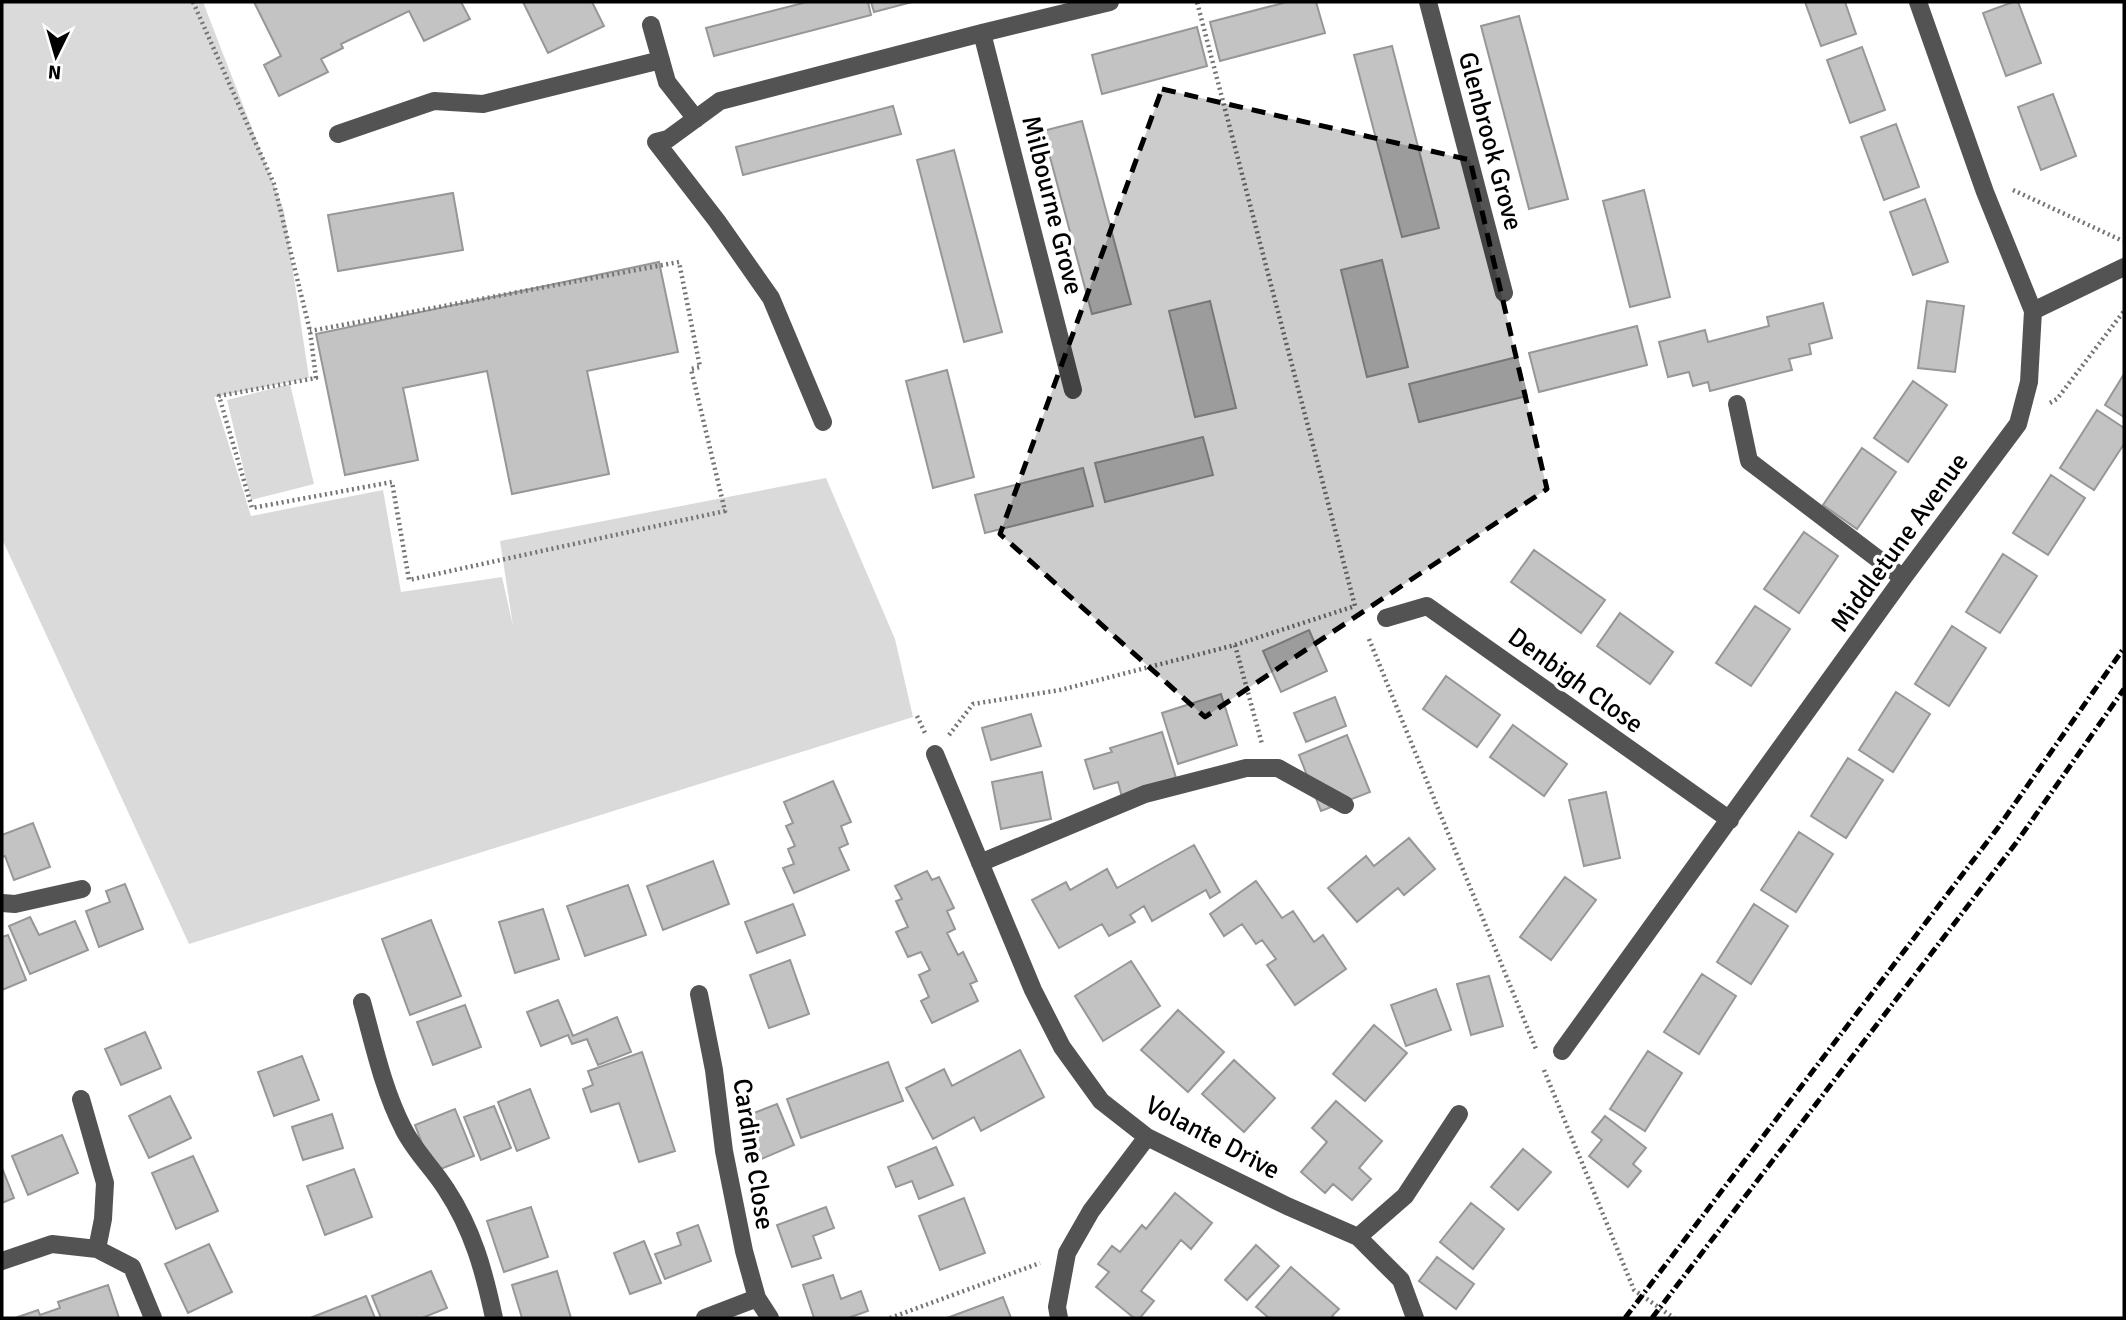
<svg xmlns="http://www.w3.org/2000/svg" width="2126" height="1320" font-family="Signika,sans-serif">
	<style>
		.green { fill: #dadada }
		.building { fill: #c3c3c3; stroke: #979797; stroke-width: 2 }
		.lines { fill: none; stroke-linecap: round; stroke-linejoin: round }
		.path { stroke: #757575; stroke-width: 4.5; stroke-dasharray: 2 3.5; stroke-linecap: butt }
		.minor { stroke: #535353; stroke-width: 18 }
		.rail { stroke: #000; stroke-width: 5; stroke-dasharray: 10 3.5 2 3.5; stroke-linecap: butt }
		.marked { fill: #000; fill-opacity: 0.2; stroke: #000; stroke-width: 5; stroke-dasharray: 14 9; stroke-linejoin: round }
		.labels { text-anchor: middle; stroke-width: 7; stroke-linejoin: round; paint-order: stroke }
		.street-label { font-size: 26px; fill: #000; stroke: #fff }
	</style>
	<rect width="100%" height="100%" fill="#fff"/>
	<!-- green -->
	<path class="green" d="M2 2H203L284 211 309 378 214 397 251 516 383 490 401 592 502 577 513 626 500 541 826 478 895 639 913 717 189 944 2 539Z
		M290 384 314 484 251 500 227 400Z"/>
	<!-- building -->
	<path class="building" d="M254 2H461L470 19 424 41 409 11 341 44 343 48 321 59 328 72 279 96 264 65 281 56Z
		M523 2H592L604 26 548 53Z
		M807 2H868L871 15 714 56 706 28Z
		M871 2H912L874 12Z
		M1287 2H1316L1325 33 1220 61 1210 22Z
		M1805 2H1845L1856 34 1821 46Z
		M2013 2H2018L2041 63 2006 76 1983 13Z
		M1519 16 1568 199 1529 209 1481 26Z
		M1197 27 1207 66 1102 94 1092 55Z
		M1392 46 1439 228 1402 237 1354 55Z
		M1862 47 1885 110 1850 123 1827 60Z
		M2053 94 2076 156 2041 170 2018 107Z
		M893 106 901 134 743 175 736 147Z
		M1082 121 1131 304 1092 314 1043 131Z
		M1896 124 1919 187 1884 200 1861 137Z
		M954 150 1002 332 964 342 917 160Z
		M1644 190 1670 297 1630 307 1603 201Z
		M453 193 463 250 338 271 328 215Z
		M1925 199 1948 262 1913 275 1890 212Z
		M1382 260 1408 367 1367 377 1341 270Z
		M659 262 678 352 587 371 609 474 512 494 487 371 403 388 418 460 345 475 316 334Z
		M1210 301 1236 408 1195 417 1169 311Z
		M1927 301 1964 306 1955 372 1918 368Z
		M1823 303 1832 338 1809 344 1811 354 1789 359 1792 370 1710 391 1708 382 1693 386 1689 372 1668 377 1659 342 1705 330 1708 342 1769 326 1767 317Z
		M1637 326 1647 365 1539 392 1529 353Z
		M1517 357 1527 396 1419 422 1409 384Z
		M947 370 974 477 933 488 906 381Z
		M2124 374V417L2105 405Z
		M1913 381 1947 405 1908 462 1874 438Z
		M2097 410 2124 428V444L2094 490 2060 468Z
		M1203 437 1213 475 1105 502 1095 463Z
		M1862 448 1896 472 1857 529 1823 505Z
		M1083 468 1093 506 985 533 975 495Z
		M2051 475 2085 498 2048 555 2013 533Z
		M1804 532 1838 556 1799 613 1764 589Z
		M1534 550 1605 600 1581 633 1511 582Z
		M2003 554 2037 576 2000 633 1966 612Z
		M1755 606 1790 629 1751 686 1716 663Z
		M1620 613 1673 652 1650 684 1597 646Z
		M1952 626 1986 648 1949 706 1915 684Z
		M1309 630 1327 671 1281 692 1263 651Z
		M1446 676 1500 715 1477 747 1423 709Z
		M1896 692 1930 714 1893 772 1859 750Z
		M1221 694 1237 745 1178 764 1162 713Z
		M1335 697 1346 726 1306 742 1294 713Z
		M1031 714 1041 746 991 760 982 728Z
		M1513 725 1567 764 1544 796 1490 757Z
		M1162 732 1177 781 1122 797 1118 782 1094 789 1085 760 1112 752 1110 748Z
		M1347 735 1370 792 1321 811 1299 755Z
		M1848 758 1883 780 1846 838 1811 816Z
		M1042 772 1051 819 1001 829 992 782Z
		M833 781 851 822 841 826 848 844 839 848 849 870 794 893 783 868 794 864 788 849 795 846 786 826 793 823 784 802Z
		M1606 792 1620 858 1584 866 1569 800Z
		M33 823 50 867 14 880 5 856 2 857V835Z
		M1799 832 1833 854 1796 912 1761 890Z
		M1409 838 1435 869 1404 895 1398 888 1357 922 1328 888 1366 856 1374 866Z
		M1194 845 1220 892 1210 898 1206 890 1152 921 1144 906 1130 915 1135 922 1109 936 1102 924 1059 948 1032 900 1066 882 1070 890 1107 869 1117 888Z
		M713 861 729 904 663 930 647 886Z
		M927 871 932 880 939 877 954 908 947 911 955 929 947 933 958 955 963 952 977 981 970 984 978 1001 932 1023 921 1001 929 997 919 975 930 970 921 952 908 957 896 932 908 927 896 901 902 899 895 886Z
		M1565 877 1596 900 1551 960 1520 937Z
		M1256 881 1282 918 1293 911 1314 942 1323 935 1346 969 1295 1005 1267 965 1276 959 1262 940 1256 944 1242 924 1224 936 1210 914Z
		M125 884 143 929 99 947 86 911 110 902 106 891Z
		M628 885 646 935 585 956 567 906Z
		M793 904 805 935 757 953 745 922Z
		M1754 904 1788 926 1751 984 1717 962Z
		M543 909 559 959 515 973 499 922Z
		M30 917 39 935 75 921 88 950 30 974 9 926Z
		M431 920 461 996 410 1015 382 939Z
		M8 935 26 980 2 990V937Z
		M790 960 809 1014 769 1028 750 975Z
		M1131 961 1160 1006 1103 1041 1075 996Z
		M1702 974 1736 996 1699 1054 1664 1032Z
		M1489 976 1503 1026 1471 1035 1457 984Z
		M1436 989 1451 1030 1406 1046 1391 1005Z
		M558 1000 573 1036 617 1017 631 1052 598 1065 587 1039 572 1044 568 1035 541 1046 527 1012Z
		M465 1005 481 1047 433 1065 417 1022Z
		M1178 1010 1224 1052 1188 1092 1141 1050Z
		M1374 1025 1407 1053 1365 1101 1333 1074Z
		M145 1032 161 1068 121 1085 105 1049Z
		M1020 1050 1044 1097 981 1131 974 1117 933 1139 906 1088 944 1069 952 1086Z
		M1648 1051 1682 1073 1645 1131 1610 1109Z
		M642 1052 675 1151 639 1162 619 1103 591 1112 583 1089 593 1085 588 1071Z
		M302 1056 319 1100 274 1116 258 1072Z
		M1234 1060 1275 1098 1244 1132 1202 1094Z
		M888 1062 903 1101 801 1138 787 1099Z
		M530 1089 549 1138 517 1151 498 1102Z
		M170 1096 191 1138 149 1158 129 1116Z
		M1336 1101 1382 1141 1359 1168 1371 1179 1352 1200 1333 1184 1325 1193 1301 1172 1327 1142 1312 1128Z
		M777 1104 794 1145 759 1160 741 1118Z
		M494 1106 511 1148 481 1160 464 1117Z
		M455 1109 474 1156 433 1172 415 1125Z
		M332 1114 343 1148 303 1160 292 1127Z
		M1605 1116 1646 1148 1633 1164 1641 1171 1628 1187 1589 1156 1602 1140 1592 1132Z
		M62 1135 78 1173 28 1195 12 1156Z
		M936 1147 953 1185 919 1199 912 1181 896 1187 888 1167Z
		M1523 1149 1551 1172 1518 1210 1491 1187Z
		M193 1156 218 1211 176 1229 152 1173Z
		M2 1168 14 1198 2 1203Z
		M354 1169 372 1217 325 1235 307 1186Z
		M1175 1193 1212 1223 1191 1249 1181 1240 1141 1291 1154 1301 1140 1318H1134L1096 1287 1109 1272 1098 1264 1112 1246 1120 1252 1142 1225 1146 1229Z
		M964 1198 985 1253 940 1270 919 1216Z
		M1471 1203 1504 1229 1473 1269 1440 1242Z
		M531 1207 548 1257 504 1272 487 1221Z
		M826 1207 834 1228 813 1236 821 1258 792 1267 777 1225Z
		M698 1225 711 1261 665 1279 655 1254 681 1245 677 1233Z
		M644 1241 661 1283 630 1294 614 1253Z
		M209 1244 232 1292 188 1313 165 1264Z
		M1256 1245 1279 1266 1247 1300 1225 1280Z
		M1437 1257 1474 1284 1456 1309 1419 1281Z
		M1291 1267 1339 1309 1332 1316 1335 1318H1269L1256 1307Z
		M431 1271 447 1308 422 1318H381L372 1296Z
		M557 1271 571 1318H522L512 1285Z
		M833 1275 841 1299 861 1291 868 1311 848 1318H814L803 1285Z
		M108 1285 119 1318H15L38 1310 40 1315 60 1308 58 1302Z
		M366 1296 375 1318H310Z
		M1003 1297 1011 1318H947Z"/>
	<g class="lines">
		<!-- path -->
		<path class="path" d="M193 2 274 184 310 331 316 378 219 396 252 508 392 482 409 580 725 511 691 369 700 367 679 262 310 331
			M2013 190 2123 241
			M2050 403 2057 399 2124 311
			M1369 639 1536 1049
			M1235 645 1262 744
			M917 716 925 733
			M949 735 973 704 1060 690 1235 645 1355 606 1197 2
			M1544 1070 1634 1290 1674 1318
			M890 1318 1040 1263"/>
		<!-- minor -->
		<path class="minor" d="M1428 2 1504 293
			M651 25 667 82 696 119
			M982 33 1073 390
			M338 134 434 101 483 104 661 60
			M2033 311 2124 267
			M1737 404 1749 461 1903 578
			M823 422 771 298 717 221 656 142 668 139 720 101 982 33 1110 2
			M1386 618 1427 606 1730 820
			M935 754 1033 990 1062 1047 1101 1101 1147 1137 1287 1206 1358 1237 1401 1280 1415 1318
			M980 863 1145 794 1246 768H1278L1345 805
			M2 903 15 904 82 889
			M699 994 714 1070 724 1151 744 1251 757 1298 770 1318
			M362 1002C374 1045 383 1089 403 1128 414 1151 433 1168 446 1189 473 1230 484 1271 494 1318
			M1562 1051 1903 578 2018 424 2029 382 2033 311 1985 192 1918 2
			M81 1099 105 1183 103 1219 97 1249
			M1358 1237 1405 1196 1459 1114
			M2 1261 52 1244 97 1249 132 1267 153 1318
			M705 1318 757 1298
			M1059 1318 1057 1307 1067 1253 1091 1211 1147 1137"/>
		<!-- rail -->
		<path class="rail" d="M1625 1318 1997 829 2124 648
			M1652 1318 2016 843 2124 689"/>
	</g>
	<!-- marked area -->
	<path class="marked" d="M1162 89 1470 160 1547 489 1205 717 1000 534Z"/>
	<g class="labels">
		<!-- street labels -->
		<g class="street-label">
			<text transform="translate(1491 141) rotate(75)" y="9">Glenbrook Grove</text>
			<text transform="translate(1053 205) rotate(76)" y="9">Milbourne Grove</text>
			<text transform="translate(1899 542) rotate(-54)" y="9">Middletune Avenue</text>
			<text transform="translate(1576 680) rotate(36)" y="9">Denbigh Close</text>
			<text transform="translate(1213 1137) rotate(28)" y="9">Volante Drive</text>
			<text transform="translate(754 1154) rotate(81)" y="9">Cardine Close</text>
		</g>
	</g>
	<!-- border -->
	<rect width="2126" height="1320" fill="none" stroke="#000000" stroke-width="7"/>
	<!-- north arrow -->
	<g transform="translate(56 56) rotate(185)" stroke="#ffffff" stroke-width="5" paint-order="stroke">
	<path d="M0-5L12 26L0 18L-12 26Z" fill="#000000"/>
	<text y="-10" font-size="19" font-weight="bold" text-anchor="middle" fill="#000000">N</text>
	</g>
</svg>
